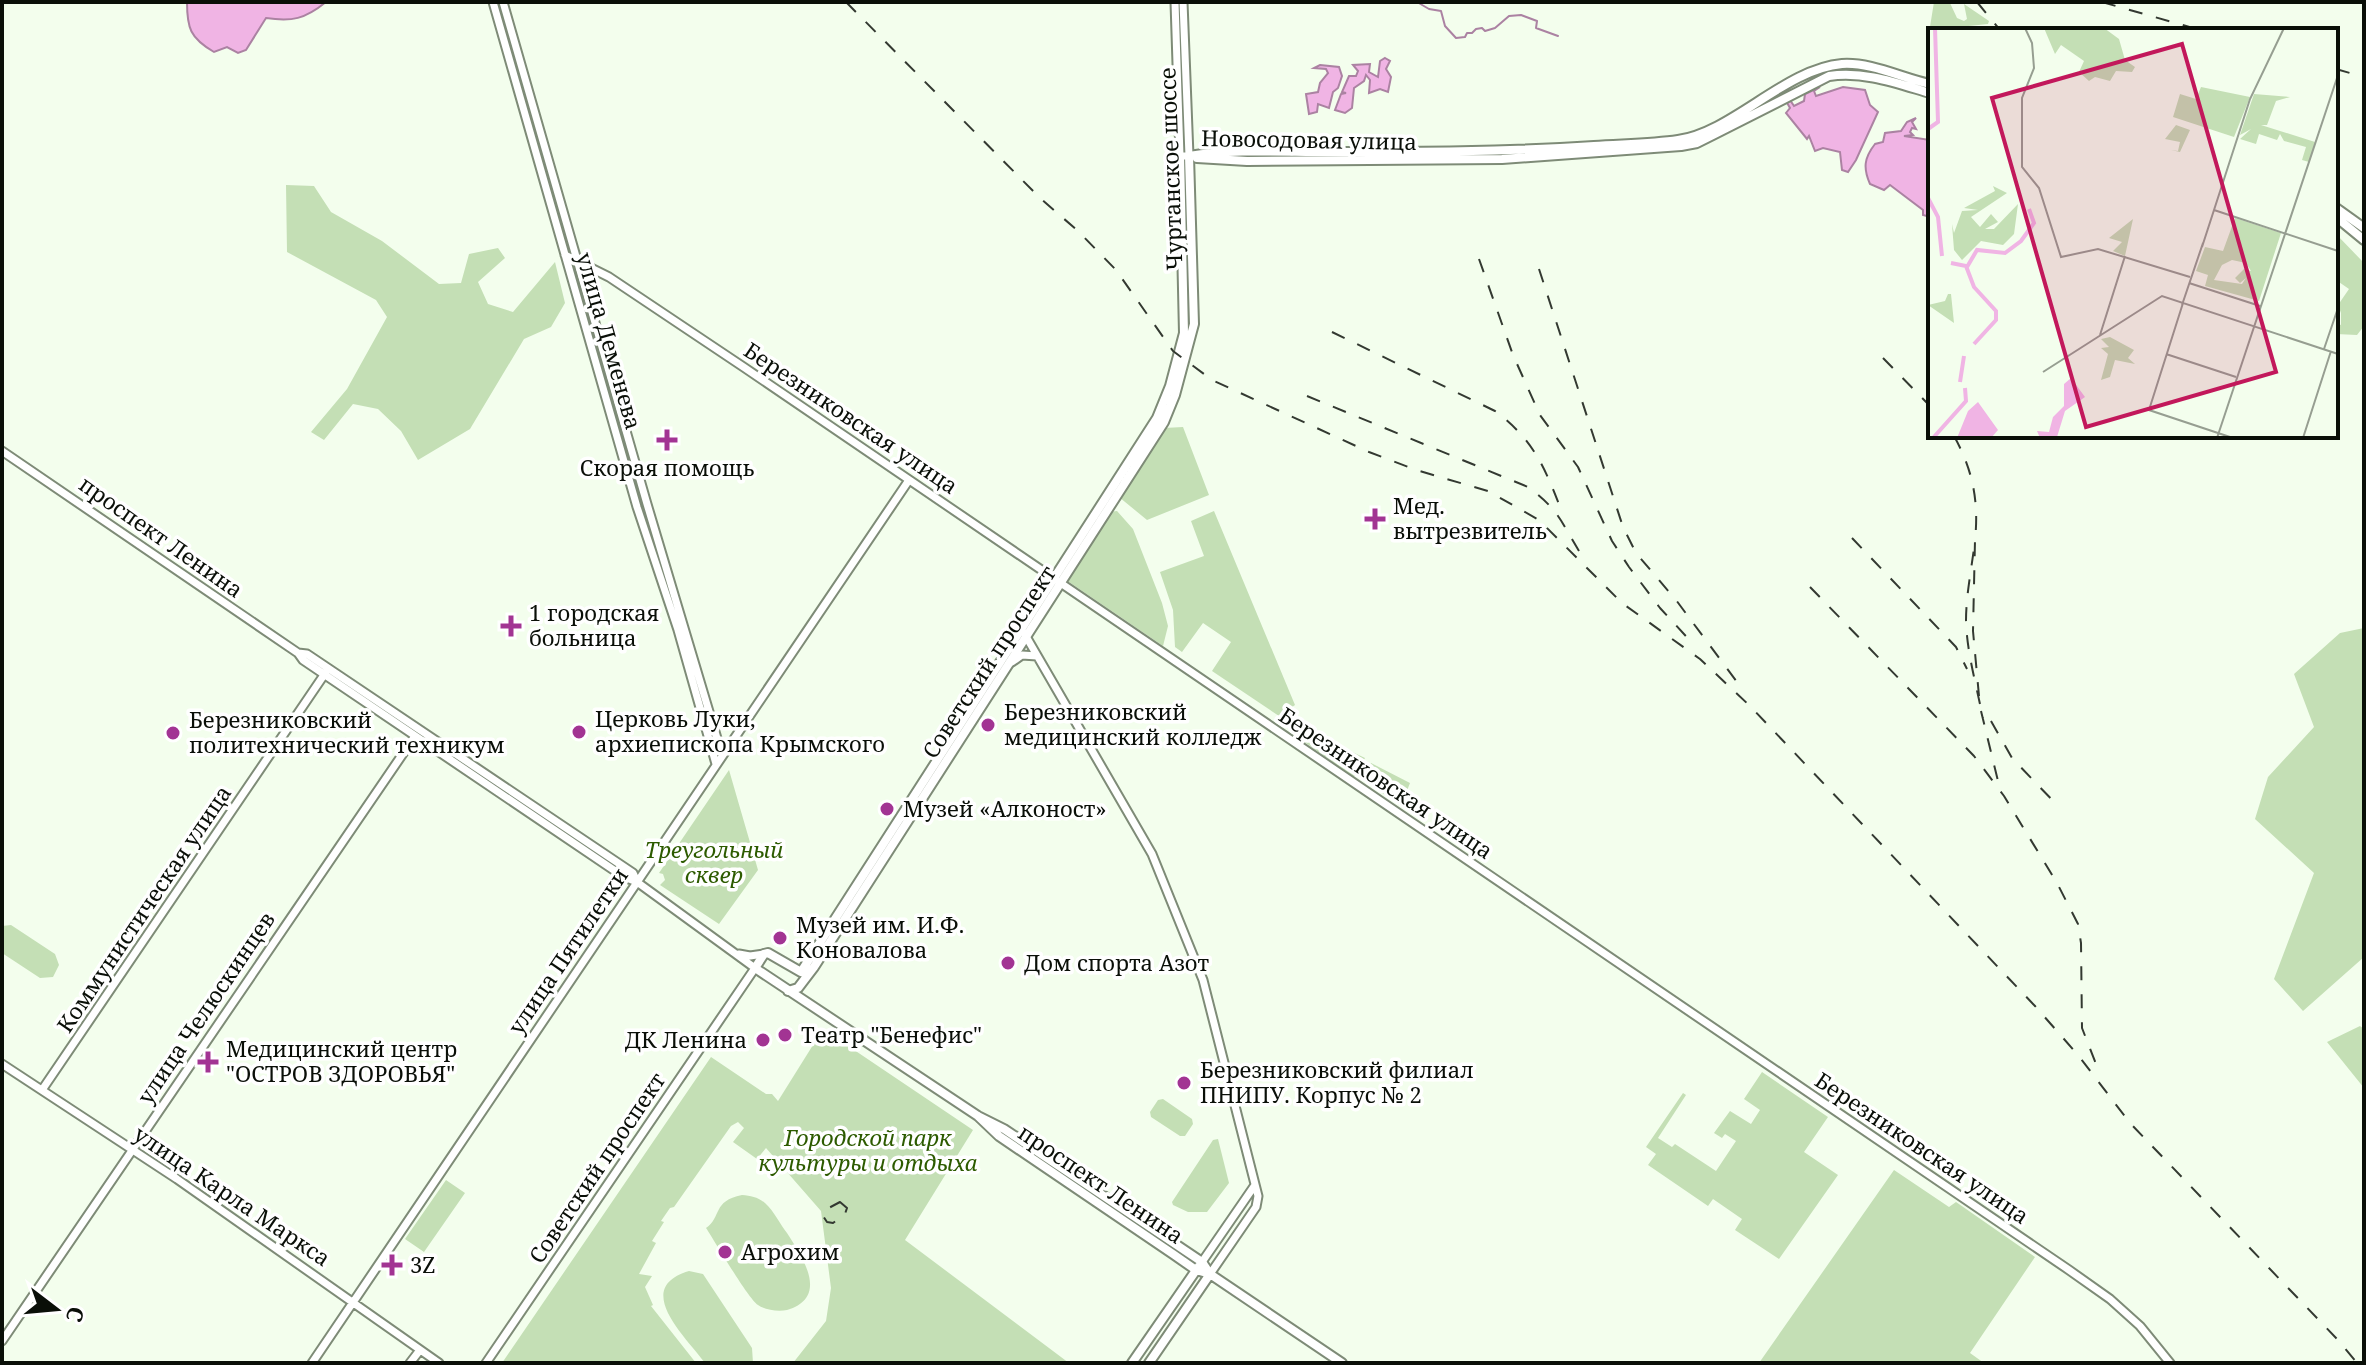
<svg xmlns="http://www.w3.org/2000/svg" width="2366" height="1365" font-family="'Noto Serif',serif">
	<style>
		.green { fill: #c4dfb5 }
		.water { fill: #f0b4e4; stroke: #ab82a2; stroke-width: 2 }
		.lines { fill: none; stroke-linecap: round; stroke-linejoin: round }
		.stream { stroke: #ab82a2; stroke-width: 2 }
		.secondary-casing { stroke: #7e8b77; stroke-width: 11 }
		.primary-casing { stroke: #7e8b77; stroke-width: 12 }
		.secondary { stroke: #fff; stroke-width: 7 }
		.primary { stroke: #fff; stroke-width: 8 }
		.rail { stroke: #333931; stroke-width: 2; stroke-dasharray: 14 14; stroke-linecap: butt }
		.poi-dot { fill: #a23493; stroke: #fff; stroke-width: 3 }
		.labels { text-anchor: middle; stroke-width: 7; stroke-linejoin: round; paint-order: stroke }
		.street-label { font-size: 22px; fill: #0a0f08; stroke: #fff }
		.poi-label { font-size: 22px; fill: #0a0f08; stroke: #fff; text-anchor: start }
		.park-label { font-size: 22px; font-style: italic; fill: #2d5b00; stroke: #fff }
		.inset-river { fill: none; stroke: #f0b4e4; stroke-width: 4 }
		.inset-road { fill: none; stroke: #969e91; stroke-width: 2 }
		.view { fill: #c2185b; fill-opacity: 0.15; stroke: #c2185b; stroke-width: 4 }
		.inset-edge { fill: none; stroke: #0a0f08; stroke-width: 4 }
	</style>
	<rect width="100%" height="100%" fill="#f3feed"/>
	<!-- green -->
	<path class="green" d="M1934 2 1950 3 1957 18 1964 21 1967 19 1964 4 1989 21 1988 24 1930 30 1929 33Z
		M286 185 314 186 331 212 382 241 439 284 461 283 469 254 498 248 505 258 478 282 488 304 513 312 555 262 565 303 551 327 524 339 470 429 418 460 401 431 378 409 353 404 324 440 311 432 347 389 387 317 376 300 287 252Z
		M2336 234 2364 263V326L2357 335 2336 334V323L2341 325V313L2338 305 2349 289 2336 280Z
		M1183 427 1209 495 1147 520 1119 497 1164 428Z
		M1117 511 1133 529 1162 603 1168 626 1163 646 1066 580 1109 512Z
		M1214 511 1295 705 1279 716 1212 671 1231 642 1203 623 1182 652 1175 647 1173 610 1160 572 1204 556 1191 521Z
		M2364 628V957L2303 1011 2274 979 2314 873 2255 819 2268 777 2314 727 2294 674 2340 633Z
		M1296 730 1323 738 1365 758 1354 777 1293 734Z
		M1371 763 1410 783 1401 806 1362 779Z
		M729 770 758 870 719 924 660 885 665 880 663 874 659 873Z
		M11 925 55 954 59 965 53 977 40 978 2 953V926Z
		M2360 1026 2364 1029V1088L2327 1042Z
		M823 1029 973 1130 905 1240 1069 1363H793L826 1321 831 1288 821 1211 766 1148 757 1159 733 1142 744 1128 738 1122 731 1126 674 1207 670 1208 661 1221 664 1222 652 1241 656 1243 639 1274 652 1276 645 1287 653 1305 651 1306 696 1363H502L711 1057 766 1094H772L778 1101Z
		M1762 1072 1828 1117 1804 1152 1838 1175 1779 1259 1735 1230 1742 1219 1713 1199 1708 1206 1648 1165 1656 1154 1646 1147 1683 1093 1686 1095 1658 1138 1672 1147 1675 1144 1716 1171 1736 1141 1725 1134 1722 1138 1714 1133 1730 1111 1751 1124 1760 1110 1744 1099Z
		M1163 1099 1192 1119 1193 1124 1185 1136H1180L1151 1117 1150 1112 1158 1100Z
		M1218 1139 1229 1183 1207 1212H1188L1173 1205 1172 1202 1213 1140Z
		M1894 1170 1949 1207 1956 1202 2035 1257 1970 1353 1984 1363H1759Z
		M446 1180 465 1193 424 1252 405 1239Z
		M742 1195C751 1196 758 1197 765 1203 774 1211 780 1224 787 1233 801 1255 831 1297 787 1310 778 1312 765 1310 758 1305 747 1297 716 1243 706 1228 722 1217 712 1201 742 1195Z
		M689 1271 703 1274 752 1348 753 1363H705C685 1336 632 1288 689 1271Z"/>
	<!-- water -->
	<path class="water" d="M187 2H326C305 19 292 22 266 18L246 50 238 53 227 47 214 52C190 38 187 28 187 2Z
		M1385 58 1390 61 1386 69 1391 77 1388 92 1380 89 1369 93 1370 80 1366 75 1364 81 1354 88 1352 108 1345 113 1335 110 1341 94 1346 93 1342 92 1349 76H1356L1358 71 1353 65 1370 64 1369 72 1378 77 1380 61Z
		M1320 65 1339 67 1342 76 1338 88 1333 92 1329 108 1318 104 1317 112 1309 114 1306 94 1318 92 1320 83 1328 73 1326 69 1314 68Z
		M1820 87 1814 91 1816 96 1843 87 1865 90 1870 105 1878 112 1856 160 1848 172 1842 170 1840 152 1823 148 1815 151 1809 136 1807 139 1786 113 1790 108 1786 101 1790 100 1794 106 1804 101 1805 94Z
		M1916 118 1912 122 1916 129 1912 128 1910 132 1913 135 1904 136 1930 140V217L1923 215V210L1890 185 1884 190 1870 184C1863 168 1864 158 1875 144L1883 142 1885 133 1901 131 1907 122Z"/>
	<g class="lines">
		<!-- stream -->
		<path class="stream" d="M1417 2 1429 9 1441 11 1445 26 1456 38 1465 37 1467 33H1472L1476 29 1482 28 1485 31 1495 28 1509 16 1521 15 1537 21 1536 28 1558 36"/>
		<!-- secondary casing -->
		<g class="secondary-casing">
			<path id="secondary" d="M493 2 637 507 678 630 716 764
				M503 2 647 504 722 755
				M1175 2 1180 156H1189L1183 2
				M565 255 609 277 745 368 2069 1270 2110 1299 2140 1326 2170 1363
				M2 451 298 653 303 660 624 877 637 882
				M1024 633 1152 854 1203 980 1258 1196 1256 1207 1210 1274
				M298 653 307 654 633 873 637 882 648 890 755 968 486 1363
				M1012 662 1022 655 1037 656
				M739 954 750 956 764 954
				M2 1064 177 1179 439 1363
				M42 1090 326 672
				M1202 1262 1255 1185
				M2 1341 415 736
				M312 1363 909 480
				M410 1363 420 1350"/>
		</g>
		<!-- primary casing -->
		<g class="primary-casing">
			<path id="primary" d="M1189 156C1234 149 1282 152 1328 152 1417 152 1505 152 1594 146 1622 144 1651 144 1678 140 1733 132 1785 69 1842 64 1871 62 1902 78 1930 84
				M1197 158 1247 161 1502 159 1681 146 1697 143 1713 135 1829 76C1865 71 1896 83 1930 93
				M2336 208 2364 228
				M2336 217 2364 240
				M801 972 1157 418 1170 386 1184 333 1180 156
				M801 972 768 953 764 954 755 968 978 1116 1004 1129 1202 1262 1210 1274
				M788 991 798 988 814 967 1164 422 1175 395 1194 324 1189 156
				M978 1116 999 1136 1173 1254 1196 1270 1210 1274 1342 1363
				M1132 1363 1199 1266
				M1149 1363 1210 1274"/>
		</g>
		<!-- secondary -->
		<use href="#secondary" class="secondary"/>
		<!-- primary -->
		<use href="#primary" class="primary"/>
		<!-- rail -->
		<path class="rail" d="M846 2 1040 198 1078 231 1116 270 1173 351 1212 380 1369 452 1416 470 1488 491 1539 520 1622 603 1700 659 1750 706 2035 1006 2078 1055 2130 1123 2338 1340 2357 1363
			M1977 2 2000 30
			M2102 2 2200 30
			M2336 69 2364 77
			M1479 259 1513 355 1540 415 1578 467 1612 541 1629 567 1660 608 1695 646
			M1539 269 1623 527 1636 553 1676 600 1737 682
			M1332 332 1495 411C1534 440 1545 468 1562 512
			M1883 358 1930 406
			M1307 396 1528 487C1559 510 1560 520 1579 551
			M1954 436C1973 470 1979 502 1975 540
			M1852 538 1956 647 1967 669
			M1810 587 1974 756 2004 796 2057 883 2078 924 2081 943 2082 1028 2098 1069
			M1979 696 1973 631 1975 540C1972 567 1966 594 1966 621 1967 654 1977 687 1983 719
			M1981 711 1998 781
			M1991 721 2012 758 2057 805
			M840 1202 847 1208 845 1214 833 1223 827 1222 823 1216 825 1210Z"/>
	</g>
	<!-- markers -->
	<g class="poi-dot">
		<path d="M663 428h8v8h8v8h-8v8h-8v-8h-8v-8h8z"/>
		<path d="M1371 507h8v8h8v8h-8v8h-8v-8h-8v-8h8z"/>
		<path d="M507 614h8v8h8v8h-8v8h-8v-8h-8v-8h8z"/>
		<circle cx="988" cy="725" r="8"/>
		<circle cx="579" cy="732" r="8"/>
		<circle cx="173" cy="733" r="8"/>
		<circle cx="887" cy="809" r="8"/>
		<circle cx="780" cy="938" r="8"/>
		<circle cx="1008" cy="963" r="8"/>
		<circle cx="785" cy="1035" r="8"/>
		<circle cx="763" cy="1040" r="8"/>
		<path d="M204 1050h8v8h8v8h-8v8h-8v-8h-8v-8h8z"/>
		<circle cx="1184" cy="1083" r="8"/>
		<circle cx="725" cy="1252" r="8"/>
		<path d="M388 1253h8v8h8v8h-8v8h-8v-8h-8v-8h8z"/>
	</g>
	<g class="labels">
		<!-- street labels -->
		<g class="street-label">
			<text transform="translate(1309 140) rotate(1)" y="8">Новосодовая улица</text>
			<text transform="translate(1171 169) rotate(-92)" y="8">Чуртанское шоссе</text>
			<text transform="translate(609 341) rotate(74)" y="8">улица Деменева</text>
			<text transform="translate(851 418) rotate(34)" y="8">Березниковская улица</text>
			<text transform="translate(161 537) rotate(35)" y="8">проспект Ленина</text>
			<text transform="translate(989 662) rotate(-57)" y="8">Советский проспект</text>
			<text transform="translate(1386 783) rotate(34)" y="8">Березниковская улица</text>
			<text transform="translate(144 909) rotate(-56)" y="8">Коммунистическая улица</text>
			<text transform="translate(568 951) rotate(-56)" y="8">улица Пятилетки</text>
			<text transform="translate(206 1008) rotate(-56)" y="8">улица Челюскинцев</text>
			<text transform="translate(1922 1148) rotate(34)" y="8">Березниковская улица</text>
			<text transform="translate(597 1168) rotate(-56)" y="8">Советский проспект</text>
			<text transform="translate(1101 1184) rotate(34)" y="8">проспект Ленина</text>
			<text transform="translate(232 1196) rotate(34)" y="8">улица Карла Маркса</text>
		</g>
		<!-- poi labels -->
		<g class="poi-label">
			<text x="667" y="476" text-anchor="middle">Скорая помощь</text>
			<text x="1393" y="514">Мед.<tspan x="1393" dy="25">вытрезвитель</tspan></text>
			<text x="529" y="621">1 городская<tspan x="529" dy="25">больница</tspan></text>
			<text x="1004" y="720">Березниковский<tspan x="1004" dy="25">медицинский колледж</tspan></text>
			<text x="595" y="727">Церковь Луки,<tspan x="595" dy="25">архиепископа Крымского</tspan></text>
			<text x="189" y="728">Березниковский<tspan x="189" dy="25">политехнический техникум</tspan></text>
			<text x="903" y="817">Музей «Алконост»</text>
			<text x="796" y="933">Музей им. И.Ф.<tspan x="796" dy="25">Коновалова</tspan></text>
			<text x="1024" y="971">Дом спорта Азот</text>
			<text x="801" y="1043">Театр "Бенефис"</text>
			<text x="747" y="1048" text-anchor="end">ДК Ленина</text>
			<text x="226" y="1057">Медицинский центр<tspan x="226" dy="25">"ОСТРОВ ЗДОРОВЬЯ"</tspan></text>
			<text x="1200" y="1078">Березниковский филиал<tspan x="1200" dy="25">ПНИПУ. Корпус № 2</tspan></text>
			<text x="741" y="1260">Агрохим</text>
			<text x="410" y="1273">3Z</text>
		</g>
		<!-- park labels -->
		<g class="park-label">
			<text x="714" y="858">Треугольный<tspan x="714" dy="25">сквер</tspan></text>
			<text x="868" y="1146">Городской парк<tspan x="868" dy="25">культуры и отдыха</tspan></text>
		</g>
	</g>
	<!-- overview -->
	<g transform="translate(1928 28)">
		<rect width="410" height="410" fill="#f3feed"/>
		<path d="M116 0H176L191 11 197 32 207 39 204 44 188 43 182 53 167 49 161 53 151 44 156 33 133 17 127 26ZM273 59 322 69 306 109 245 89 252 66 268 71ZM326 66 362 69 348 73 339 97H333L387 114 381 134 374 132 378 119 356 113 352 106 349 112 331 106 328 116 312 111 323 101 312 107ZM248 97 262 102 252 124 243 122 250 123 252 114 237 111ZM65 158 79 165 43 189 52 199 63 186 70 194 57 201H66L90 176 86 206 75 217 53 213 34 232 26 222 24 196 26 205 34 183 50 182 36 180 67 163ZM307 190 353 205 331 273 277 258 280 247 268 243 277 219 295 223ZM304 232 318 235 323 243 316 241 307 250 312 255 318 250 314 256 286 252 294 237ZM205 191 197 228 185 223 194 214 181 210ZM20 266H23L26 295 0 277 17 273ZM182 309 206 322 200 330 207 336 187 332 182 349 173 352 180 326 173 320 181 319 173 311Z" fill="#c4dfb5" fill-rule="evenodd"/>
		<path d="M143 350 157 369 137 383 129 409 112 410 109 403 121 404 125 389 136 378V356ZM50 374 70 402 63 410H29L40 383Z" fill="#f0b4e4"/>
		<path class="inset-river" d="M0 101 10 94 7 0M0 170 10 189 14 228M23 235 38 238 46 259 68 283V292L46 316M39 239 49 222 77 225 93 213 106 195 101 181M32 354 36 328M5 410 38 373 37 360"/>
		<path class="inset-road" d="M97 0 104 15 106 40 94 70V139L111 160 133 229 170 221 262 249M286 182 410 223M274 219 322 71 356 0M261 255 332 278M255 275 221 382 305 410M254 277 275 215M172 307 197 228M396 321 410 280M238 326 308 349M115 344 234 268 410 326M289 410 410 47M375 410 403 323"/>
		<path class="view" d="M254 16 348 344 158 399 64 70Z"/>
		<rect width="410" height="410" class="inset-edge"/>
	</g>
	<!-- border -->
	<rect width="2366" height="1365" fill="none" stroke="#0a0f08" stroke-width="8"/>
	<!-- north arrow -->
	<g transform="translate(56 1309) rotate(106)" stroke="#ffffff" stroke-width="6" paint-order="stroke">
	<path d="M0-6L14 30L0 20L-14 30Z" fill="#0a0f08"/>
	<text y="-12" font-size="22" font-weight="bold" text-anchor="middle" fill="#0a0f08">С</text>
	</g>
</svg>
